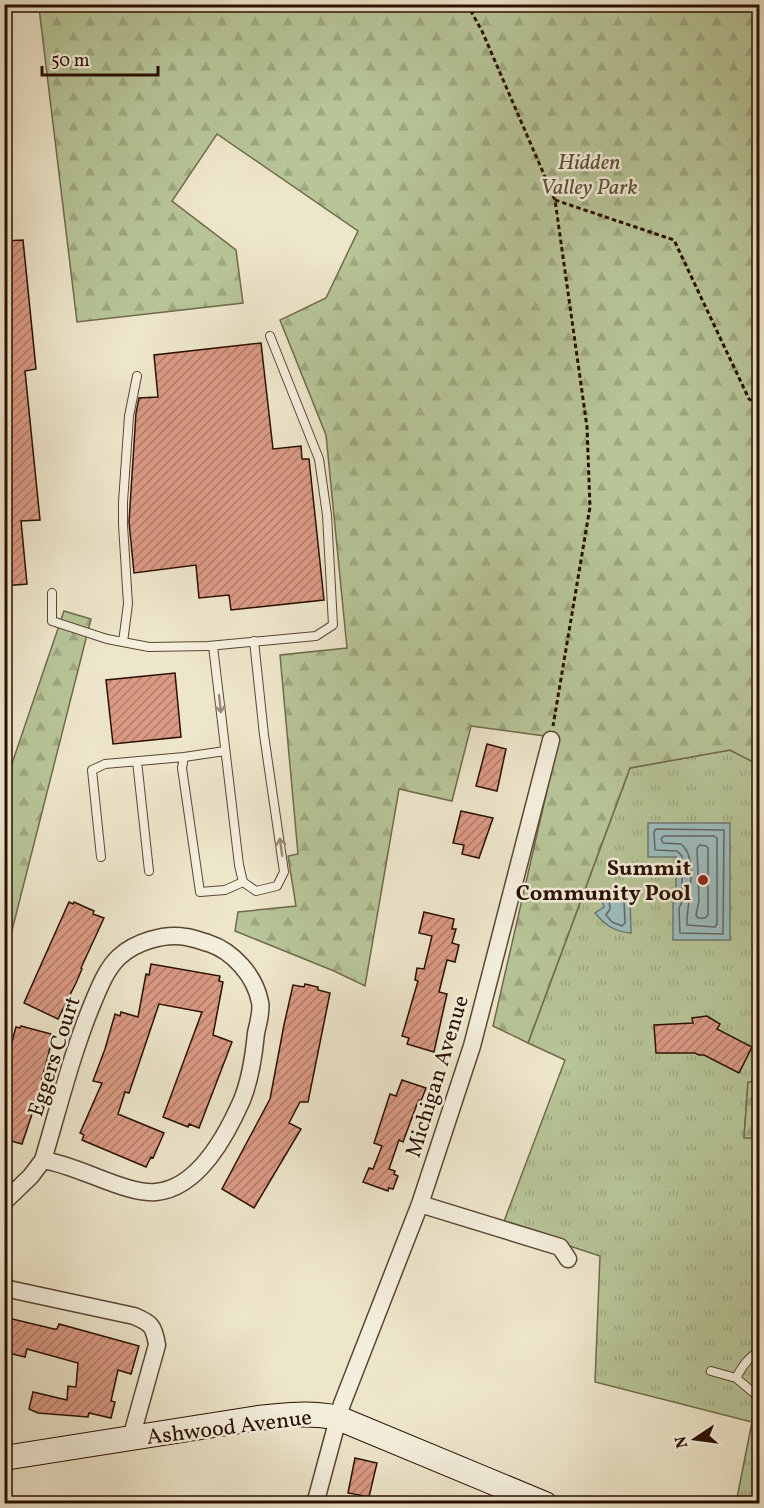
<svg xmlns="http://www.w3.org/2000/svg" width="764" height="1508" font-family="Vollkorn,serif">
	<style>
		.grass { fill: url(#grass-tufts); stroke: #706a4c; stroke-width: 1.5 }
		.forest { fill: url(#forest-firs); stroke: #706a4c; stroke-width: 1.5 }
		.water { fill: #9cbdc0; stroke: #6e7773; stroke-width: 1.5 }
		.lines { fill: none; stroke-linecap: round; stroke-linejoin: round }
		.shore { stroke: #636660; stroke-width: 1.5 }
		.building { fill: url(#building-hatch); stroke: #2a0f00; stroke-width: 1.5 }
		.lane-casing { stroke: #5b4533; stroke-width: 10 }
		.street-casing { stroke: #5b4533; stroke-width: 19 }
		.secondary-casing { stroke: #2a0f00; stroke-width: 26 }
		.path { stroke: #2a0f00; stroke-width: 3; stroke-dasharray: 4.5 3; stroke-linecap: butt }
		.lane { stroke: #f4efdd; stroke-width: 8 }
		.street { stroke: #f4efdd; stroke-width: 16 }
		.secondary { stroke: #f4efdd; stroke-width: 24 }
		.oneway { stroke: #998a7a }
		.poi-dot { fill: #8f2418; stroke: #f4efdd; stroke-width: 2 }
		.labels { text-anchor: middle; stroke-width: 5; stroke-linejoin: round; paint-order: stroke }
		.park-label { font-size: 22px; font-style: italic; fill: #5b4f35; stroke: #f4efdd }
		.poi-label { font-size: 22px; font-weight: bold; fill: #2a0f00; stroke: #f4efdd; text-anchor: end }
		.street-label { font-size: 22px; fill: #2a0f00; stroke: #f4efdd }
	</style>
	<defs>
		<pattern id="grass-tufts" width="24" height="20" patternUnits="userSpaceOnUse" patternTransform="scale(1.5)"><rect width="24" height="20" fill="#b7c598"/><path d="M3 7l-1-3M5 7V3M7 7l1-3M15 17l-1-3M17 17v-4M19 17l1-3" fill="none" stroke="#9ea881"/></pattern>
		<pattern id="forest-firs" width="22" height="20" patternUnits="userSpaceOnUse" patternTransform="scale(1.5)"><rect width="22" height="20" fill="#b7c598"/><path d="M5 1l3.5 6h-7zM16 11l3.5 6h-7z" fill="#9ea881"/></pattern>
		<pattern id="building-hatch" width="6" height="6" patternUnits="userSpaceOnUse" patternTransform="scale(1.5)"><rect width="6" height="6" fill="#da9a84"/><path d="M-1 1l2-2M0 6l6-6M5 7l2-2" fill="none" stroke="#b17c6a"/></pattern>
	</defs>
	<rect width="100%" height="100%" fill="#eee6cb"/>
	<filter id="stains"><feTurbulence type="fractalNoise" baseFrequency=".00333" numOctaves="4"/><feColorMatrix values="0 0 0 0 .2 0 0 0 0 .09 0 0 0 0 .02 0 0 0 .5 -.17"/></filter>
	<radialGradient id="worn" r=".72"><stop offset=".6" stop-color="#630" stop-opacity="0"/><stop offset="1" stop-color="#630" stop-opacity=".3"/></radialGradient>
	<!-- grass -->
	<path class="grass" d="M730 750 759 765 760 1082 748 1083 744 1137 760 1138 759 1503H736L752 1422 595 1382 600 1256 503 1224 565 1060 528 1043 630 768Z"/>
	<!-- forest -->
	<path class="forest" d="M5 4 759 5V765L730 750 630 768 528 1043 493 1026 559 738 471 726 452 801 399 789 365 986 334 971 235 931 238 912 296 906 288 856 298 854 280 655 347 648 326 435 280 320 326 298 358 231 217 134 172 201 236 250 243 303 77 322 39 8 5 10Z
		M64 611 91 619 5 958V784Z
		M748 1082H759V1138H744Z"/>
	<!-- water -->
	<path class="water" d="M648 823H730V940H673V903L676 902V857H648Z
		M599 892H628L630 896 631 933C615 932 605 925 595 913L604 907Z"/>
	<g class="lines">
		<!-- shore -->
		<path class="shore" d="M656 829 724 830 723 934 680 933 679 908 682 902V856L677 851 655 850 654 832Z
			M664 836H714L717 838V924L715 927 687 925C686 905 700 858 681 844L663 843 661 839Z
			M700 845 706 846 708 848V915L705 918H698L696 915 699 901 697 848Z
			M621 898 624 901 625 923 622 926 612 922 606 915 610 909 609 899Z"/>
	</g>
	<!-- building -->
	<path class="building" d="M23 240 36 369 25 371 40 520 21 521 27 584 4 586V241Z
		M261 343 273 449 301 446 302 459H309L324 600 231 610 229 595 199 598 196 565 134 573 129 522 136 413 139 398 158 397 154 355Z
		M175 673 181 737 113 744 106 680Z
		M487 744 506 749 497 791 476 786Z
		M461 811 493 818 479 858 462 854 464 845 453 843Z
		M69 902 73 904 74 902 94 911 93 914 104 918 81 968 82 969 76 983 58 1019 24 1003Z
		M424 912 454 919 452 929H456L452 943 459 945 455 962 447 960 439 992 447 994 434 1052 407 1044 409 1038 402 1036 418 981 415 980 417 968 424 969 432 936 419 933Z
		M151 964 220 976 219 981 223 982 213 1035 232 1042 199 1128 189 1124 188 1127 163 1117 202 1012 159 1004 129 1093 125 1092 118 1114 164 1133 153 1158 151 1157 146 1167 82 1140 84 1135 80 1133 102 1083 93 1081 105 1049 115 1014 120 1016 121 1012 138 1017 146 974 149 975Z
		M305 984 318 987V990L330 993 308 1102H300L289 1123 301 1129 254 1208 222 1189 270 1099 284 1025 293 985 304 987Z
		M707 1016 720 1024 717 1029 752 1047 739 1073 704 1055H699L695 1053H656L654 1025 693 1023 692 1018Z
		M21 1026 51 1034 50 1037H53L35 1105 22 1144 4 1139V1070L16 1027 20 1028Z
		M402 1080 426 1088 421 1101 419 1100 417 1104 403 1142 399 1140 389 1169 395 1171 394 1174 398 1176 393 1189 389 1188 388 1191 363 1182 369 1168 373 1169 382 1146 374 1143 390 1094 396 1096Z
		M4 1317 54 1329H57L59 1324 139 1346 131 1374 118 1370 111 1401 115 1402 111 1418 89 1413 88 1417 38 1413 29 1409 33 1392 67 1400 68 1386 76 1387 78 1363 27 1349 25 1357 4 1352Z
		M355 1458 377 1463 369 1497 348 1493Z"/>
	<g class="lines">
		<!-- lane casing -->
		<g class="lane-casing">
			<path id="lane" d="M52 593V621L107 639 149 647 208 646 316 636 333 625 327 515 319 459 270 336
				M123 642 128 604 123 525V502L129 416 137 376
				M213 646 239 865 243 882 256 891 277 886 284 872 264 735 254 641
				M225 751 184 757 182 768 200 892 225 890 243 882
				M137 761 149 871
				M101 857 92 770 105 764 184 757
				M711 1371 736 1378 760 1398
				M736 1378C742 1367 748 1357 760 1351"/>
		</g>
		<!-- street casing -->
		<g class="street-casing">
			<path id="street" d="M4 1202 31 1176 43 1160C59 1107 72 1052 94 1000 100 986 107 968 119 957 135 942 164 933 186 937 193 938 201 941 208 943 233 951 255 976 260 1002 262 1011 258 1024 256 1033 254 1054 250 1080 242 1100 227 1134 199 1188 156 1192 126 1195 78 1165 43 1160
				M420 1204 560 1247 568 1259
				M4 1288 134 1316C151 1323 154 1326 157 1345L131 1438
				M315 1504 342 1404 420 1204 472 1046 551 740"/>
		</g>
		<!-- secondary casing -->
		<g class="secondary-casing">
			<path id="secondary" d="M4 1458 258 1418C285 1415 312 1412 338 1418L545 1504"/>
		</g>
		<!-- path -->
		<path class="path" d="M467 4 482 31 555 200 587 427 590 507 553 726
			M555 200 674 240 749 399 760 405"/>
		<!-- lane -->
		<use href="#lane" class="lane"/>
		<!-- street -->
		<use href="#street" class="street"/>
		<!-- secondary -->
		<use href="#secondary" class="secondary"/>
	</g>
	<!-- one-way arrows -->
	<defs><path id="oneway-shaft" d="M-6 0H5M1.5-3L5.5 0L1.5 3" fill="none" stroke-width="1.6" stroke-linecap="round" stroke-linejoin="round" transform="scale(1.5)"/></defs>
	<g class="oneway">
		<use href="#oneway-shaft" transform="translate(220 704) rotate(84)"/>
		<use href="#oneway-shaft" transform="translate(281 847) rotate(-98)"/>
	</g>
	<!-- markers -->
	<circle class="poi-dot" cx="703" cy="880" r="6"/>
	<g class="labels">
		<!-- park labels -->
		<g class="park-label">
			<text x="589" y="169">Hidden<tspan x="589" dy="25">Valley Park</tspan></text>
		</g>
		<!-- poi labels -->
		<g class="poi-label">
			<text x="691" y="875">Summit<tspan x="691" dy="25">Community Pool</tspan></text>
		</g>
		<!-- street labels -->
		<g class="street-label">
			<text transform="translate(53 1056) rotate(-72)" y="8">Eggers Court</text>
			<text transform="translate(436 1076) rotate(-73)" y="8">Michigan Avenue</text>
			<text transform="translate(229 1426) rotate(-7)" y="8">Ashwood Avenue</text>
		</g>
	</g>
	<!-- margin -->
	<rect width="764" height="1508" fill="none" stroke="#eee6cb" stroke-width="24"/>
	<rect x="6" y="6" width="752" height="1496" fill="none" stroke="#2a0f00" stroke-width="3"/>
	<rect x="12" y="12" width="740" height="1484" fill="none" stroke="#2a0f00" stroke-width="1.5"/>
	<!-- north arrow -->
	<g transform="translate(695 1439) rotate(257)" stroke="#f4efdd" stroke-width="4.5" paint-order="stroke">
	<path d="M0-4.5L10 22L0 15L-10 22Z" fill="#2a0f00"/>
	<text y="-9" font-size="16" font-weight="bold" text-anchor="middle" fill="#2a0f00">N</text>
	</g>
	<!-- scale -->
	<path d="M42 66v9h116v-9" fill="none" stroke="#2a0f00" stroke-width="3"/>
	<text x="51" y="66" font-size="18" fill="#2a0f00" stroke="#f4efdd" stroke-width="4.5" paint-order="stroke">50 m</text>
	<rect width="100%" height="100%" filter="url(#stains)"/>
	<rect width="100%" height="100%" fill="url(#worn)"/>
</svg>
